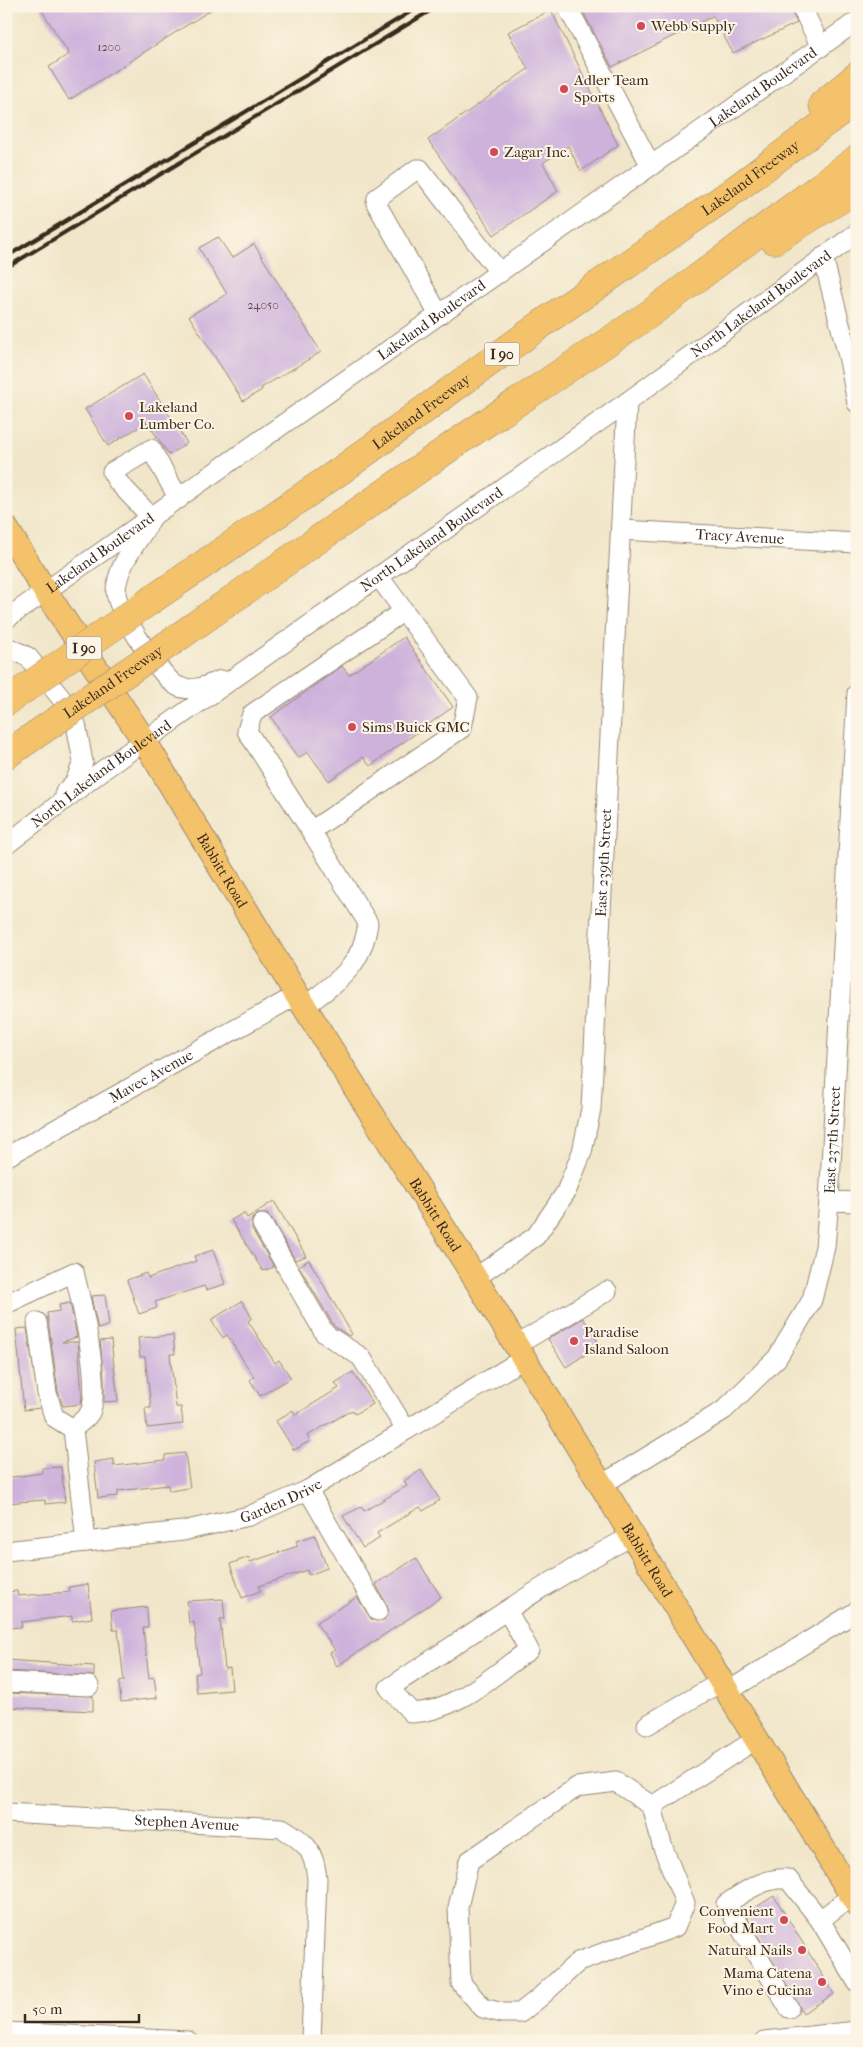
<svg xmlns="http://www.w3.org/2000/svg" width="863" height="2047" font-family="'IM FELL French Canon',serif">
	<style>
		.building { fill: #ceb2dc }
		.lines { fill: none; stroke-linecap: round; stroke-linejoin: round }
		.minor-casing { stroke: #968874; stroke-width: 21 }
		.major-casing { stroke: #968874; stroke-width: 26 }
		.highway-casing { stroke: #968874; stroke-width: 29 }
		.minor { stroke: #fff; stroke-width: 19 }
		.major { stroke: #f4c26a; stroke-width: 24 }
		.highway { stroke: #f4c26a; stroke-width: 28 }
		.rail { stroke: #3b2a1e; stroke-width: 4 }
		.highway-bridge-casing { stroke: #968874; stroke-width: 29; stroke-linecap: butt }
		.highway-bridge { stroke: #f4c26a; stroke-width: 28 }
		.poi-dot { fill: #d1495b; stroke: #fcf5e5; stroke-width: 2 }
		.labels { text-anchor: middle; stroke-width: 4; stroke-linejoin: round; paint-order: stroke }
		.number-label { font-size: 12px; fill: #604c4e }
		.shield { fill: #fcf5e5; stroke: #75675a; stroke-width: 1 }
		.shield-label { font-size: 14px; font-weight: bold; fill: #3b2a1e }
		.poi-label { font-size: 15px; fill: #3b2a1e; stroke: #fcf5e5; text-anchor: start }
		.street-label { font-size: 15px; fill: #3b2a1e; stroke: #fcf5e5 }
	</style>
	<rect width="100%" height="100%" fill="#fcf5e5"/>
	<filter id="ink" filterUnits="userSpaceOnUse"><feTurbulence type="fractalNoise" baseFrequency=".02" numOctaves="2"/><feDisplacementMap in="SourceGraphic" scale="10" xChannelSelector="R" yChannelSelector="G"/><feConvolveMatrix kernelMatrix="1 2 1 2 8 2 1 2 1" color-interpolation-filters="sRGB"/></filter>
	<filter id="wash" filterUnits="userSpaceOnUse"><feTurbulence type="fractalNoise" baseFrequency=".0096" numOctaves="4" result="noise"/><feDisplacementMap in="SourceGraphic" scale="20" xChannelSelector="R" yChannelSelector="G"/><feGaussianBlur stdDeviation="1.12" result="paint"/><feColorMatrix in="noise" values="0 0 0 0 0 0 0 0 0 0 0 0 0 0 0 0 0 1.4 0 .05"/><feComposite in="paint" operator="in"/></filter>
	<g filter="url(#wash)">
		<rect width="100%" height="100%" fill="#f1e6c9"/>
		<g id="blocks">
			<!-- building -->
			<path class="building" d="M39 6H217L69 100 49 67 69 54Z
				M580 6H789L797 23 733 53 713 16 612 67Z
				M551 10 618 145 581 171 568 146 543 163 558 191 494 235 428 140 528 69 508 32Z
				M218 237 232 258 254 244 321 352 261 388 262 390 243 401 189 316 227 294 199 248Z
				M143 374 187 443 169 455 147 422 108 446 85 409Z
				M404 637 453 707 370 766 363 757 329 781 308 752 298 758 271 717 342 666 349 675Z
				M274 1201 306 1256 295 1260 271 1218 267 1214H257L252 1219V1229L274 1267 263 1271 231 1220 244 1213 247 1218Z
				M213 1250 225 1284 206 1290 204 1286 155 1302 157 1308 139 1314 127 1280 146 1273 148 1278 196 1261 194 1256Z
				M309 1260 352 1334 349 1336 334 1326 299 1266Z
				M105 1295 109 1325 98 1329 91 1296Z
				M242 1301 252 1318 248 1321 275 1363 279 1360 291 1378 260 1396 250 1380 254 1377 227 1335 223 1338 211 1320Z
				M70 1303 77 1337 62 1342H78L82 1396 81 1404 63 1406 58 1391 47 1313 60 1311 59 1305Z
				M583 1318 600 1345 566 1367 548 1339Z
				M27 1328 40 1408 24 1410 16 1329Z
				M173 1335 175 1354H170L176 1407H181L183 1424 147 1428 145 1408H151L145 1357H140L138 1338Z
				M111 1340 118 1401 104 1402V1379L100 1341Z
				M353 1372 373 1404 355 1414 352 1410 307 1436 310 1441 294 1450 276 1421 293 1410 295 1415 339 1388 335 1383Z
				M185 1453 190 1488 169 1491 168 1485 118 1491V1496L98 1498 94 1462 114 1459V1466L165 1460V1455Z
				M61 1467 65 1502 45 1504V1500L6 1503V1478L42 1473V1468Z
				M421 1470 440 1500 423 1511 420 1507 377 1533 380 1538 363 1548 343 1516 361 1507 364 1511 407 1486 404 1481Z
				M315 1535 327 1568 309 1575 307 1570 259 1586 260 1591 242 1598 230 1564 249 1557 250 1562 298 1546 296 1541Z
				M416 1558 441 1597 337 1666 330 1653 335 1650 316 1623 357 1597 372 1620H384L389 1610 376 1584Z
				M88 1584 92 1618 72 1621V1616L21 1622 22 1627 6 1628V1592L17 1591 18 1596 70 1592 69 1587Z
				M223 1599 225 1619H220L225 1669 230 1668 232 1690 197 1693 195 1674 200 1673 194 1622 189 1623 187 1601Z
				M147 1607 148 1627 143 1628 149 1678 154 1677 157 1698 121 1702 119 1682 124 1681 118 1630H113L111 1611Z
				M6 1660 94 1666V1676L6 1671Z
				M6 1693 93 1696V1711L6 1707Z
				M774 1896 834 1994 803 2013 745 1914Z"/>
		</g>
	</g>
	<g filter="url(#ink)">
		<use href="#blocks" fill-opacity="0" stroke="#968874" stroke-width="1"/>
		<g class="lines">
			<!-- minor casing -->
			<g class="minor-casing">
				<g id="minor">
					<path d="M567 6 651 166"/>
					<path d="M801 6 821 47"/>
					<path d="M823 257 849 360 857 403"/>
					<path d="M439 315 376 203 377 198 417 169H420L500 273"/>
					<path d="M152 518 118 482 112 472 151 449 179 499"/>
					<path d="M149 523C136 544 117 566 116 591 115 608 162 678 177 686 191 693 208 685 221 680"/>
					<path id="s1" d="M622 530 857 543"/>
					<path id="s2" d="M6 619 857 21"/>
					<path d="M6 649H12L28 657 65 703 76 724 83 762 75 782 65 792"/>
					<path d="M311 831 247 731 252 714 404 611"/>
					<path id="s3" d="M6 845 103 770 627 402 857 233"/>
					<path d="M304 1007C337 981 362 968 368 923L311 831 462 728 468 698 379 577"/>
					<path id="s4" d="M6 1157 297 995"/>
					<path d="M829 1201 857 1202"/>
					<path d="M262 1224 325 1334 361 1357 406 1430"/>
					<path id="s5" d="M475 1278 536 1236 566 1192 582 1152 591 1109 627 402"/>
					<path d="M6 1304 74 1272C82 1304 100 1380 91 1410 89 1417 78 1424 73 1429L86 1542"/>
					<path d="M37 1322 47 1393 54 1417 73 1429"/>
					<path d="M515 1346 607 1291"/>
					<path id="s6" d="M601 1485 724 1410 777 1358 812 1300 825 1247 829 1201 857 693"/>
					<path d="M308 1490 378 1611"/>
					<path id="s7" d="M6 1551 183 1531 249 1516 308 1490 523 1359"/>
					<path d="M507 1610 529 1650C494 1674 457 1711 412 1713L389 1688C469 1636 547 1580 632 1536"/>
					<path d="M6 1682 89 1686"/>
					<path d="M727 1692 857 1611"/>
					<path d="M647 1725 721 1682"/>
					<path d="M616 1782 652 1806 662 1845 685 1903 675 1927 578 1962 539 1998 520 2013H502L483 2008 461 1983 458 1907 469 1861 577 1787Z"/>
					<path d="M652 1806 755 1740"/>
					<path id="s8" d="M6 1813 282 1828C307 1843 314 1850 317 1879L311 2041"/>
					<path d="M857 1892 820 1920 857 1982"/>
					<path d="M789 2008 726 1904C745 1891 765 1877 788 1879L820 1920"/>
					<path d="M6 2032 188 2041"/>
					<path d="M764 2041 857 2031"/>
				</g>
			</g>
			<!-- major casing -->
			<g class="major-casing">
				<g id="major">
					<path id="s9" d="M6 528 45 591 145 742 297 995 475 1278 857 1904"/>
				</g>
			</g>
			<!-- highway casing -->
			<g class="highway-casing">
				<g id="highway">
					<path d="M823 104 857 76"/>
					<path d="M774 240 857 189"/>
					<path id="s10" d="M144 605 340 471 543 323 725 197 857 99"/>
					<path d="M167 645 459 441 648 315 857 159"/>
					<path d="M6 702 23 690"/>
					<path d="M6 755 47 727"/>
				</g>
			</g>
			<!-- minor -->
			<use href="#minor" class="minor"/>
			<!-- major -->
			<use href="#major" class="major"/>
			<!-- highway -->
			<use href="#highway" class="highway"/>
			<!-- rail -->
			<path class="rail" d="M6 257 420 6
				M6 268 438 6"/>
			<!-- highway-bridge casing -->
			<g class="highway-bridge-casing">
				<g id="highway-bridge">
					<path d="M23 690 144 605"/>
					<path id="s11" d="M47 727 167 645"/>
				</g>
			</g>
			<!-- highway-bridge -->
			<use href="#highway-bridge" class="highway-bridge"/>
		</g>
	</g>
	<!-- markers -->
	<g class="poi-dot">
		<circle cx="641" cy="26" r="5"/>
		<circle cx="564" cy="89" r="5"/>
		<circle cx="494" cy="152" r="5"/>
		<circle cx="129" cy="416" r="5"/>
		<circle cx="352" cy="727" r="5"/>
		<circle cx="574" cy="1341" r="5"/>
		<circle cx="784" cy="1920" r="5"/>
		<circle cx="802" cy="1950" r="5"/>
		<circle cx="822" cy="1982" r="5"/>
	</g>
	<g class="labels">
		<!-- number labels -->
		<g class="number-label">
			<text x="109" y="51">1200</text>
			<text x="263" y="309">24050</text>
		</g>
		<!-- shield labels -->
		<g class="shield">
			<rect x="484.5" y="342.5" width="35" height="23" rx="4"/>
			<rect x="66.5" y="636.5" width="35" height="23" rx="4"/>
		</g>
		<g class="shield-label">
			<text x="502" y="359">I 90</text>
			<text x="84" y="653">I 90</text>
		</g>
		<!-- poi labels -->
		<g class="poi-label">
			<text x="651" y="31">Webb Supply</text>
			<text x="574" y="85">Adler Team<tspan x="574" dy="17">Sports</tspan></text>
			<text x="504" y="157">Zagar Inc.</text>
			<text x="139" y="412">Lakeland<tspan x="139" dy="17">Lumber Co.</tspan></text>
			<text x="362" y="732">Sims Buick GMC</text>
			<text x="584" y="1337">Paradise<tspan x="584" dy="17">Island Saloon</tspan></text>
			<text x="774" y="1916" text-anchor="end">Convenient<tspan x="774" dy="17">Food Mart</tspan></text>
			<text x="792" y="1955" text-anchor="end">Natural Nails</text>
			<text x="812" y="1978" text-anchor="end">Mama Catena<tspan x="812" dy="17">Vino e Cucina</tspan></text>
		</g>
		<!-- street labels -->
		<g class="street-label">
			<text dy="5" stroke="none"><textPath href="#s2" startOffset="925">Lakeland Boulevard</textPath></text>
			<text dy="5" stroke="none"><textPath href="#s10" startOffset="742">Lakeland Freeway</textPath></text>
			<text dy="5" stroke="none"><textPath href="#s3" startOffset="929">North Lakeland Boulevard</textPath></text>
			<text dy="5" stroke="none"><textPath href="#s2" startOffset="520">Lakeland Boulevard</textPath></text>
			<text dy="5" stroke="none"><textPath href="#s10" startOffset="338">Lakeland Freeway</textPath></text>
			<text dy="5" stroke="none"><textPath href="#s1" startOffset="118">Tracy Avenue</textPath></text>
			<text dy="5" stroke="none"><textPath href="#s3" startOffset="524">North Lakeland Boulevard</textPath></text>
			<text dy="5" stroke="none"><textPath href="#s2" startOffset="115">Lakeland Boulevard</textPath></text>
			<text dy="5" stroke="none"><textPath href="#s11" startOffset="80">Lakeland Freeway</textPath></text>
			<text dy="5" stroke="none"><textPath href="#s3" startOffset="119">North Lakeland Boulevard</textPath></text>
			<text dy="5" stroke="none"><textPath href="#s5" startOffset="461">East 239th Street</textPath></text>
			<text dy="5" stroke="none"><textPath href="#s9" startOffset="405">Babbitt Road</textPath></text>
			<text dy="5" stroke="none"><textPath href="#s4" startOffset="166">Mavec Avenue</textPath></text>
			<text dy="5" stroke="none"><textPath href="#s6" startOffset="448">East 237th Street</textPath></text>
			<text dy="5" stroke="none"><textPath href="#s9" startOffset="810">Babbitt Road</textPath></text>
			<text dy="5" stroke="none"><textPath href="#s7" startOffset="281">Garden Drive</textPath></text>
			<text dy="5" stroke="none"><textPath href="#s9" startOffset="1215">Babbitt Road</textPath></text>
			<text dy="5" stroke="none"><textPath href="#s8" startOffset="181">Stephen Avenue</textPath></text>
		</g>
	</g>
	<!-- margin -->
	<rect width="863" height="2047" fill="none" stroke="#fcf5e5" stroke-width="25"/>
	<!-- scale -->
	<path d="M25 2014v8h114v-8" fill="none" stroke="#3b2a1e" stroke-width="2.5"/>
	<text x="32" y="2014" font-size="15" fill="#3b2a1e" stroke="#fcf5e5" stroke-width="4" paint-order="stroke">50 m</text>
</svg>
